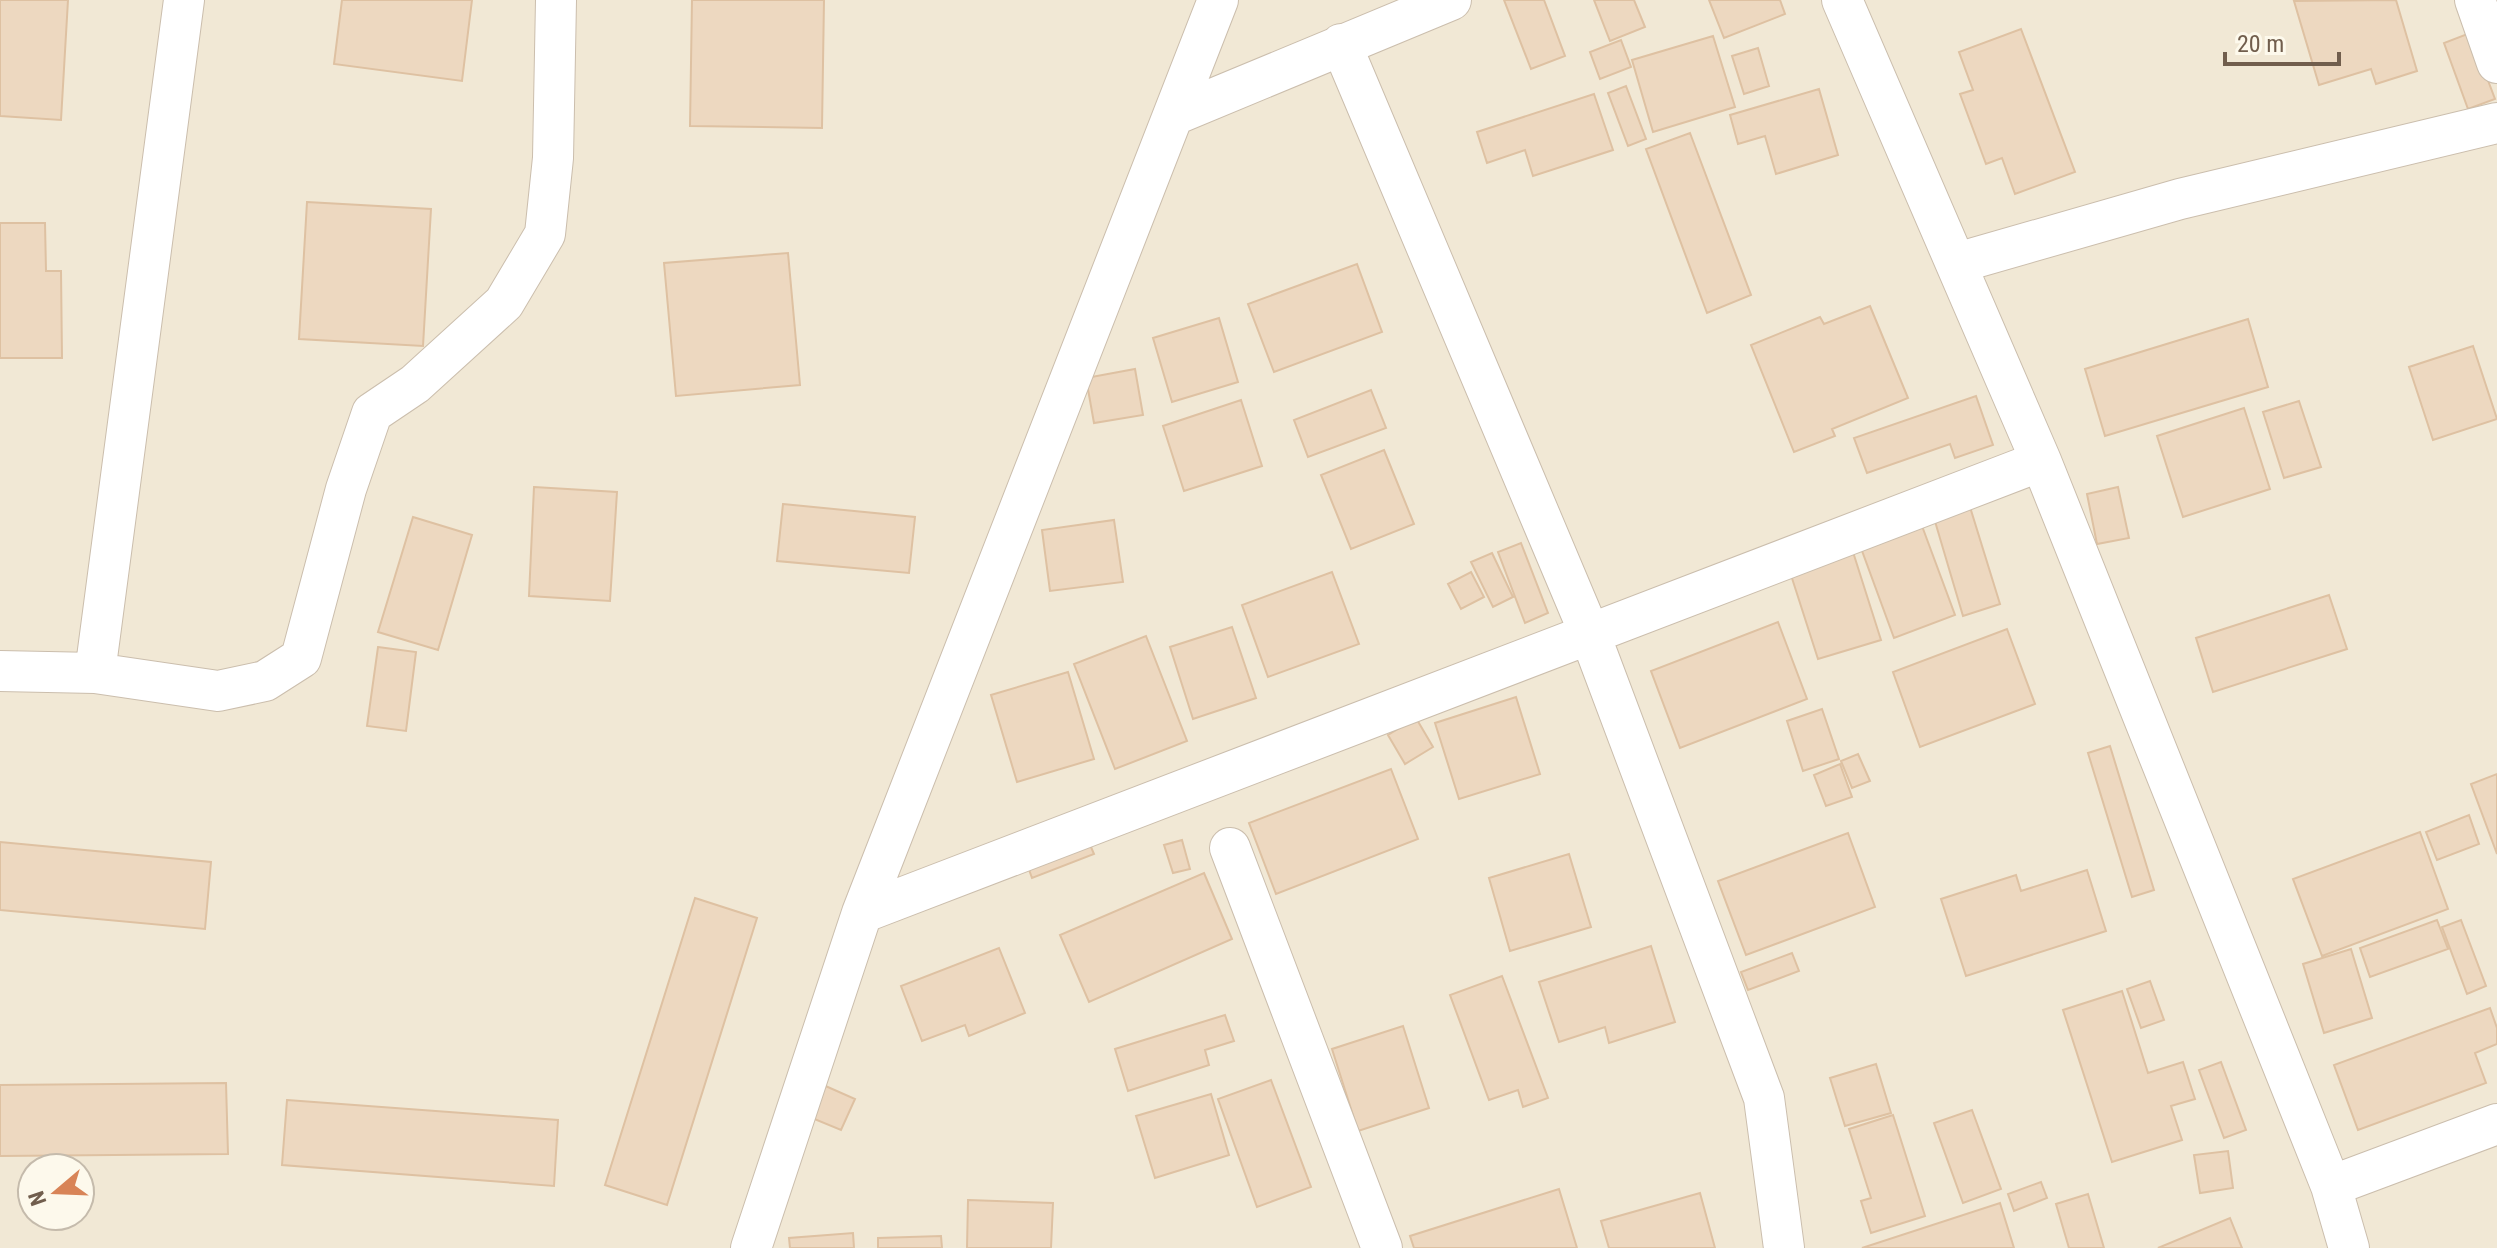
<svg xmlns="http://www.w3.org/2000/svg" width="2497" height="1248" font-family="'Roboto Condensed',sans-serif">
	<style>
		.residential { fill: #f1e8d5; fill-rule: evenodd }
		.building { fill: #edd8c0; stroke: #dec1a2; stroke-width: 2 }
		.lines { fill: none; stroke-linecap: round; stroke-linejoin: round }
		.minor-casing { stroke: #cbbead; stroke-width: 42 }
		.minor { stroke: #fff; stroke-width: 40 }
	</style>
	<rect width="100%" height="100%" fill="#faf5e6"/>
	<!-- residential -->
	<path class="residential" d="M0 0H2497V1248H0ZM32 1168H80V1216H32Z"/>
	<!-- building -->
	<path class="building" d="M0 0H68L61 120 0 116Z
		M342 0H472L462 81 334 64Z
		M692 0H824L822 128 690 126Z
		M1504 0H1544L1565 56 1531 69Z
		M1594 0H1634L1645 27 1610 41Z
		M1709 0H1780L1785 14 1724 38Z
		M2396 0 2417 71 2376 84 2371 69 2319 85 2294 1Z
		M2021 29 2075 172 2015 194 2002 158 1986 164 1960 94 1973 90 1959 52Z
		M2470 33 2495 99 2468 109 2444 43Z
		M1713 36 1735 107 1653 132 1632 60Z
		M1621 40 1631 67 1600 79 1590 52Z
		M1758 48 1769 86 1744 94 1732 56Z
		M1626 86 1646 139 1628 146 1608 93Z
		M1819 89 1838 155 1776 174 1765 136 1738 144 1730 115Z
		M1594 94 1613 150 1533 176 1525 150 1487 163 1477 132Z
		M1690 133 1751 295 1707 313 1646 149Z
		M307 202 431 209 423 346 299 339Z
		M0 223H45L46 271H61L62 358H0Z
		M788 253 800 385 676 396 664 263Z
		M1357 264 1382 332 1274 372 1248 304Z
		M1870 306 1908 398 1832 429 1835 436 1794 452 1751 345 1820 317 1824 324Z
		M1219 318 1238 382 1172 402 1153 338Z
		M2248 319 2268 387 2105 436 2085 369Z
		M2473 346 2497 419 2433 440 2409 367Z
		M1135 369 1143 415 1094 423 1086 378Z
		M1371 390 1386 428 1308 457 1294 420Z
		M1976 396 1993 445 1955 458 1950 444 1867 473 1854 438Z
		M1241 400 1262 466 1184 491 1163 426Z
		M2299 401 2321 467 2284 478 2263 412Z
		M2244 408 2270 489 2183 517 2157 436Z
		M1384 450 1414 524 1351 549 1321 475Z
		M534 487 617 492 610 601 529 596Z
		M2118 487 2129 538 2097 544 2087 494Z
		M783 504 915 517 909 573 777 561Z
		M1970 507 2000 604 1963 616 1934 518Z
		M413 517 472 535 438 650 378 632Z
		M1114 520 1123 582 1050 591 1042 530Z
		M1922 526 1955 615 1894 638 1861 548Z
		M1521 543 1548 613 1525 623 1498 552Z
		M1853 552 1881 640 1818 659 1790 572Z
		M1492 553 1513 597 1493 607 1471 562Z
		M1332 572 1359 644 1268 677 1242 605Z
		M1471 572 1484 597 1461 609 1448 584Z
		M2329 595 2347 649 2213 692 2196 638Z
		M1778 622 1807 699 1680 748 1651 671Z
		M1232 627 1256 698 1193 719 1170 647Z
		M2007 629 2035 704 1920 747 1893 672Z
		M1146 636 1187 741 1115 769 1074 664Z
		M378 647 416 652 406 731 367 726Z
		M1068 672 1094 759 1017 782 991 695Z
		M1516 697 1540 774 1459 799 1435 723Z
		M1822 709 1839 759 1803 771 1787 721Z
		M1416 718 1433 747 1405 764 1388 735Z
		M2110 746 2154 890 2132 897 2088 753Z
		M1858 754 1870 781 1852 788 1841 761Z
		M1840 764 1852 797 1826 806 1814 775Z
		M1391 769 1418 839 1276 894 1249 823Z
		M2497 774V854L2471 784Z
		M2469 815 2479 844 2437 860 2426 832Z
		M2420 832 2448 909 2322 956 2293 879Z
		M1848 833 1875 907 1746 955 1718 881Z
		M1088 840 1094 854 1032 878 1027 864Z
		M1182 840 1190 869 1173 873 1164 845Z
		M0 842 211 862 205 929 0 910Z
		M1569 854 1591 927 1510 951 1489 878Z
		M2087 870 2106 931 1966 976 1941 899 2016 875 2021 891Z
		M1204 873 1232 939 1089 1002 1060 935Z
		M695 898 757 918 667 1205 605 1185Z
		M2437 920 2448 949 2370 977 2360 948Z
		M2461 920 2486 986 2467 994 2442 927Z
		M1651 946 1675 1022 1609 1043 1605 1027 1559 1042 1539 982Z
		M999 948 1025 1013 969 1036 965 1025 922 1041 901 986Z
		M2351 949 2372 1018 2324 1033 2303 964Z
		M1792 953 1799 971 1748 990 1741 972Z
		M1502 976 1548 1098 1523 1107 1518 1090 1489 1100 1450 995Z
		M2150 981 2164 1020 2141 1028 2127 989Z
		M2122 991 2148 1073 2183 1062 2195 1099 2171 1106 2182 1140 2112 1162 2063 1010Z
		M2490 1008 2497 1028V1044L2475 1053 2486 1083 2358 1130 2334 1065Z
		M1225 1015 1234 1041 1205 1050 1209 1065 1128 1091 1115 1049Z
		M1403 1026 1429 1108 1358 1131 1332 1049Z
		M2221 1062 2246 1130 2224 1138 2199 1070Z
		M1876 1064 1891 1113 1845 1126 1830 1078Z
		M1271 1080 1311 1187 1257 1207 1218 1099Z
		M226 1083 228 1154 0 1156V1085Z
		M821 1084 855 1099 841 1130 807 1116Z
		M1211 1094 1229 1155 1155 1178 1136 1116Z
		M287 1100 558 1120 554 1186 282 1165Z
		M1972 1110 2001 1189 1963 1203 1934 1123Z
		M1893 1115 1925 1216 1871 1233 1861 1201 1871 1198 1849 1129Z
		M2228 1151 2233 1188 2200 1193 2194 1155Z
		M2041 1182 2047 1198 2014 1211 2008 1194Z
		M1559 1189 1577 1248H1414L1410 1236Z
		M1700 1193 1715 1248H1609L1601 1221Z
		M2088 1194 2104 1248H2069L2056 1204Z
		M968 1200 1053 1203 1051 1248H967Z
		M2000 1203 2014 1248H1862Z
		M2230 1218 2242 1248H2158Z
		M853 1233 854 1248H790L789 1238Z
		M941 1236 942 1248H878V1238Z"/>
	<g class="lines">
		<!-- minor casing -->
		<g class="minor-casing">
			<path id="minor" d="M1842 0 2041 461 2331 1186 2349 1248
				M2475 0 2497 63
				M1341 44 1589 632 1764 1098 1784 1248
				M1174 115 1451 0
				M1957 263 2180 199 2497 123
				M0 671 95 673 218 691 265 681 301 658 346 489 372 413 415 384 504 303 545 234 553 158 556 0
				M95 673 184 0
				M1230 848 1382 1248
				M862 913 2041 461
				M2331 1186 2497 1124
				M751 1248 862 913 1218 0"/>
		</g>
		<!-- minor -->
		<use href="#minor" class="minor"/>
	</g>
	<!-- north arrow -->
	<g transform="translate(56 1192) rotate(251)"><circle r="38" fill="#fdf9ec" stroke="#c5bbac" stroke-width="2"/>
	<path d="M0-6L14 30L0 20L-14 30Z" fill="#d88457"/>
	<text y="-12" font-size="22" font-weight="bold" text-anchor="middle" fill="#715e4d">N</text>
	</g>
	<!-- scale -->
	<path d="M2225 52v12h114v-12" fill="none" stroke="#715e4d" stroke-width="4"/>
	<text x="2237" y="52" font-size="24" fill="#715e4d" stroke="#fdf9ec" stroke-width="6" paint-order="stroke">20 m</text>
</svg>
